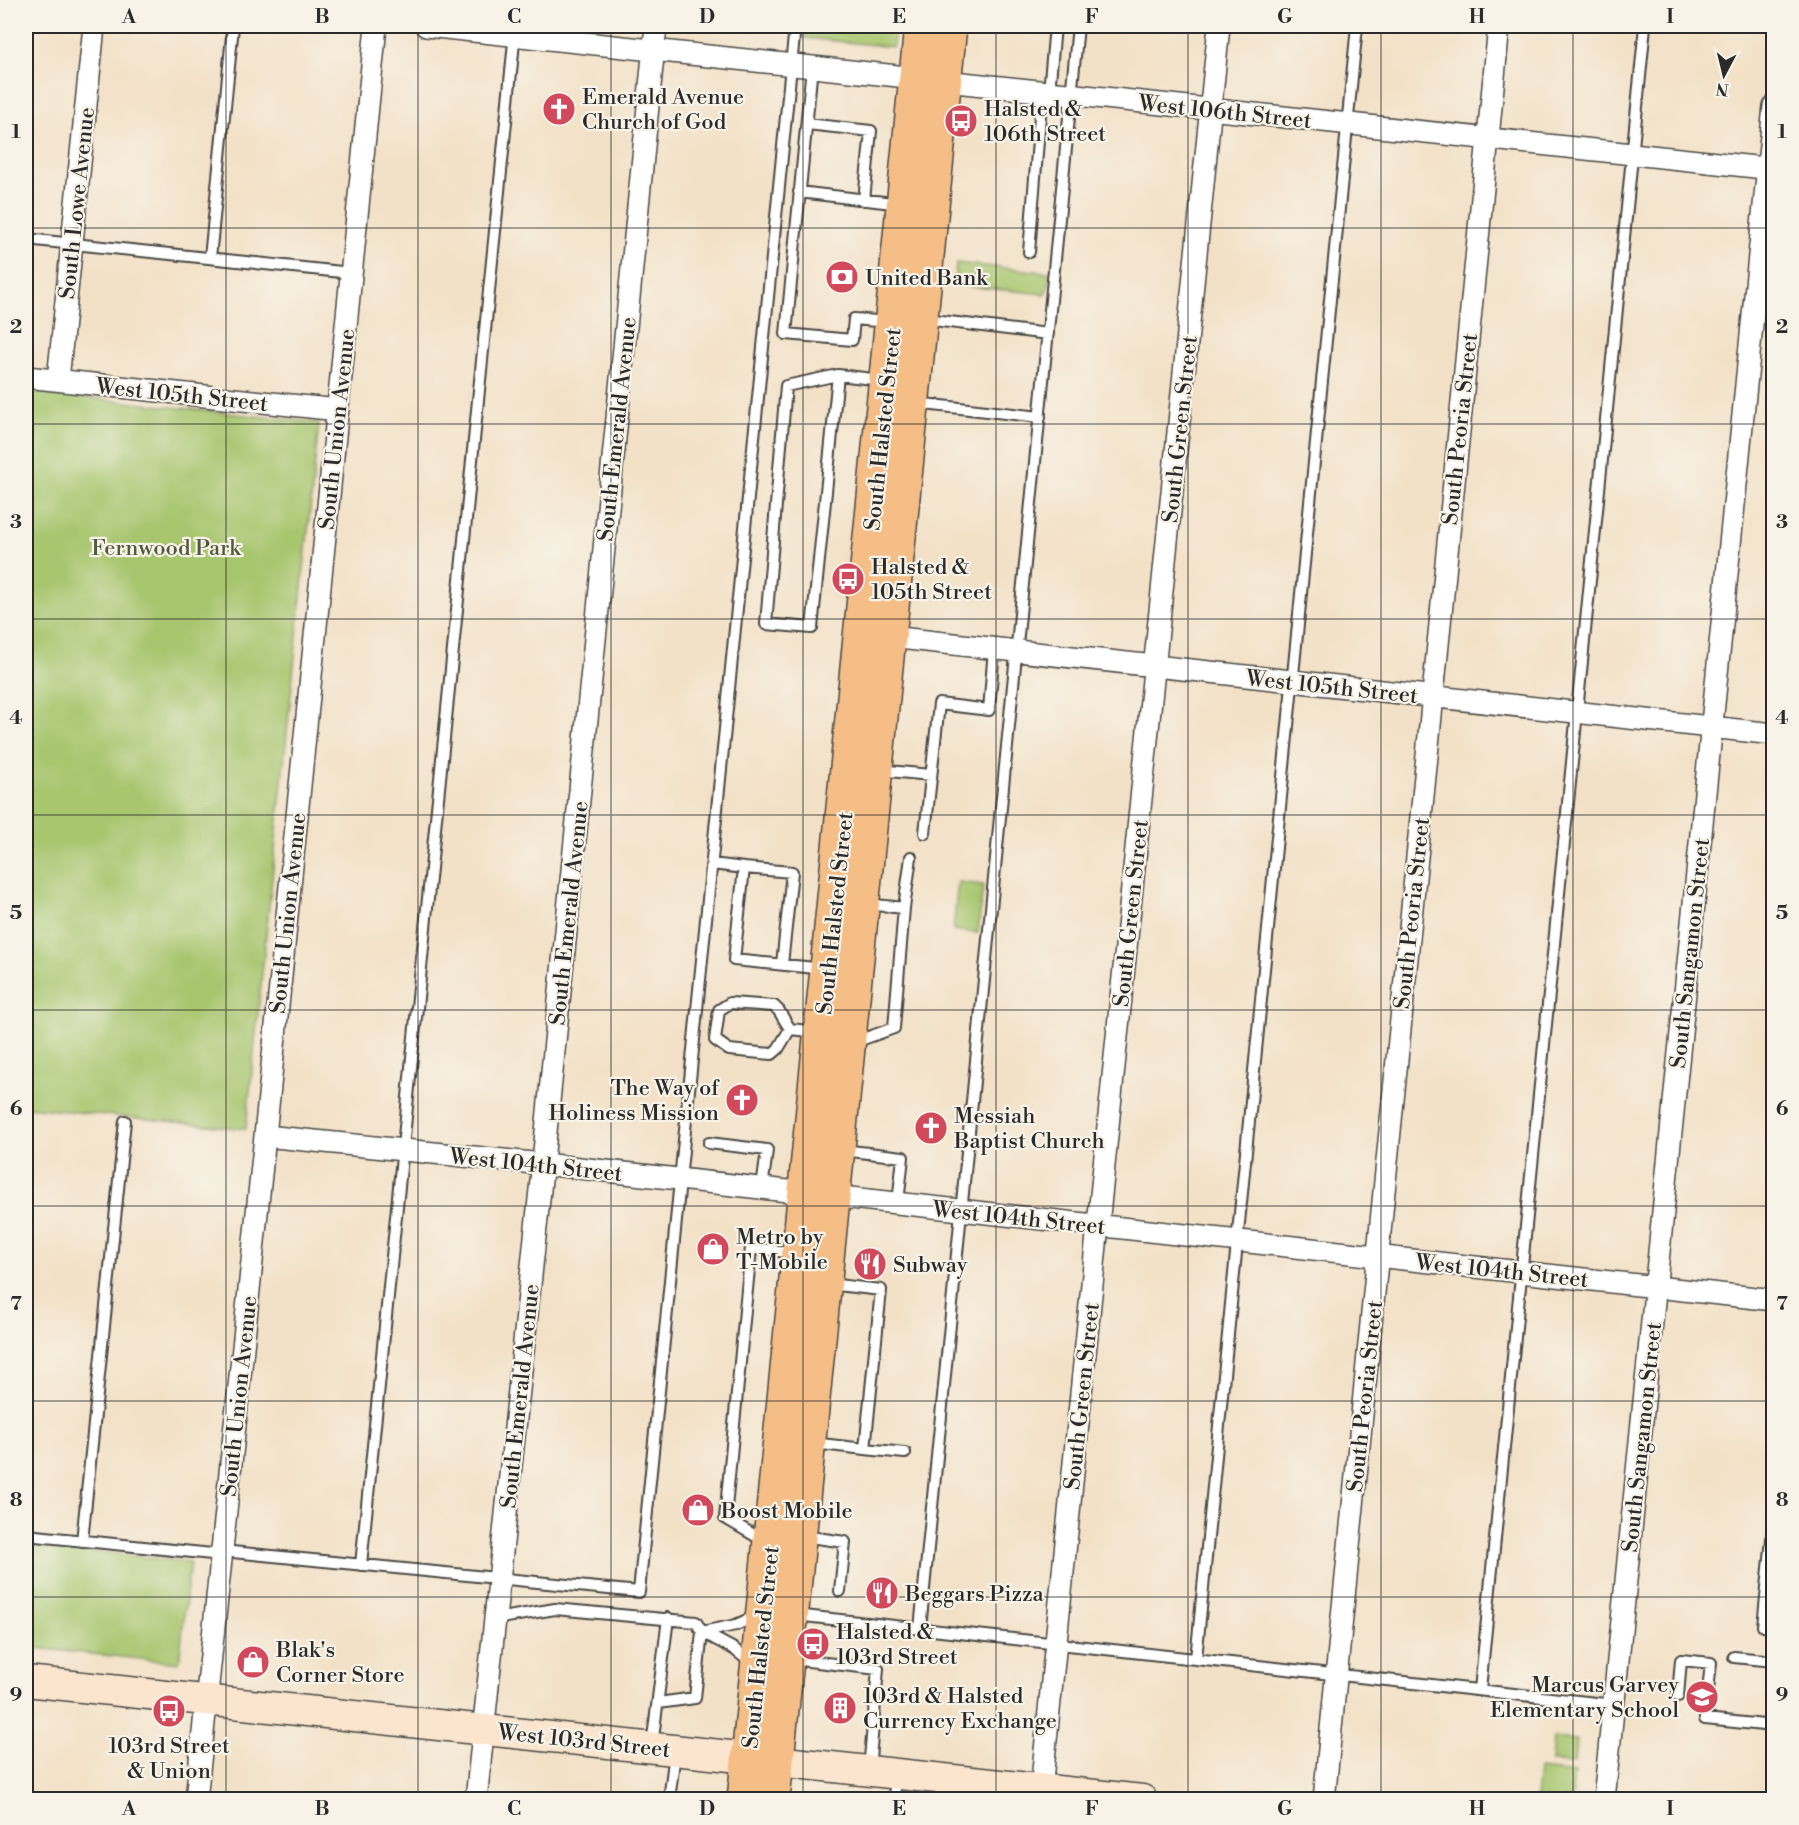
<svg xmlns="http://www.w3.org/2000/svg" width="1799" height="1825" font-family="'Libre Bodoni',serif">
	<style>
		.green { fill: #a7c66e; stroke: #69784c; stroke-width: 1.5 }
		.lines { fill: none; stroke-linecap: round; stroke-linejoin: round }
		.service-casing { stroke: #494642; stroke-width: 14 }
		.minor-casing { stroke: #494642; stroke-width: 24 }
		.secondary-casing { stroke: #494642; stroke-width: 33 }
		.primary-casing { stroke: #494642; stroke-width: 36 }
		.service { stroke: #fff; stroke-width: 10 }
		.minor { stroke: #fff; stroke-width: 21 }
		.secondary { stroke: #fbe5cf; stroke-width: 30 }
		.primary { stroke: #f6be87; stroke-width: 33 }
		.grid { fill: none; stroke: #2b2b2b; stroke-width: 1.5; stroke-opacity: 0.55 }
		.labels { text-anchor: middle; stroke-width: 4.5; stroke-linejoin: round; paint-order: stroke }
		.poi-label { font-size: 22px; fill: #2b2b2b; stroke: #f7f3e8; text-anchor: start }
		.street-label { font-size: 22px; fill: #2b2b2b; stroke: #f7f3e8 }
		.park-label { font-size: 22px; fill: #505a3f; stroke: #f7f3e8 }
		.neatline { fill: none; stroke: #2b2b2b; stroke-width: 2 }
		.grid-label { font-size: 20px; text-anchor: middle; font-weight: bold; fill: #2b2b2b }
	</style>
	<rect width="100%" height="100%" fill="#f7f3e8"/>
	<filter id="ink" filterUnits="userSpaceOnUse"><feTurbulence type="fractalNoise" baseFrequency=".0167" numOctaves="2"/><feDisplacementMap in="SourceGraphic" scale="12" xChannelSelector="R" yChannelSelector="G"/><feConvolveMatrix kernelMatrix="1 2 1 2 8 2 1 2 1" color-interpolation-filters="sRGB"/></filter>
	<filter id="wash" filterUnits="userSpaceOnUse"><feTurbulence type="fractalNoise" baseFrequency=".008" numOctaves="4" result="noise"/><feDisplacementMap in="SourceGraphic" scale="24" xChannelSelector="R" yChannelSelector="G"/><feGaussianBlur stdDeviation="1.35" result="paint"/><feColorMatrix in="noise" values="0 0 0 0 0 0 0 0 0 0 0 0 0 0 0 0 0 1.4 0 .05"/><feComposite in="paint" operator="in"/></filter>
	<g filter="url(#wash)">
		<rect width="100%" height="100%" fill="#f3e1c7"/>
		<!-- green -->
		<path class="green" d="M806 26H895L893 47 805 38Z
			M956 263 1054 273 1045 294 954 285Z
			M26 391 319 423 246 1129 26 1107Z
			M958 882 983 885 978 933 953 930Z
			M26 1544 190 1562 179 1663 26 1647Z
			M1553 1738 1576 1740 1574 1763 1551 1762Z
			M1539 1769 1574 1773 1571 1799H1536Z"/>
	</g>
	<g filter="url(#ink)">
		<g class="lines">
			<!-- service casing -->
			<g class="service-casing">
				<path id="service" d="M812 66 786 334 852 340 854 319 887 322
					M1049 92 1055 26
					M807 124 871 131 864 200
					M799 192 901 204
					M26 239 351 273
					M1029 252 1042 91
					M210 258 233 26
					M925 319 1048 334
					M838 375 812 628 766 624 786 386 838 375 882 380
					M915 403 1040 417
					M878 770 931 775
					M925 833 939 704 989 710 994 649
					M712 864 744 868 734 960 825 969
					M744 868 792 872 782 964
					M866 904 904 908
					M730 1003 774 1006 779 1011 790 1029 778 1049 772 1054 729 1050 715 1040 719 1010Z
					M790 1029 818 1032
					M852 1043 894 1028 904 908 911 857
					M709 1143 767 1150 762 1189
					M842 1150 903 1157 898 1203
					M812 1443 865 1449 881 1290 828 1284
					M865 1449 905 1453
					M1774 1520 1763 1626 1774 1627
					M26 1535 222 1555
					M803 1536 845 1542 840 1591
					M82 1541 125 1121
					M764 1541 725 1518 751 1248 796 1253
					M222 1551 639 1592 795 26
					M361 1565 515 32
					M795 1615 1614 1705
					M495 1619 555 1609 696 1622 702 1632 734 1649 753 1664
					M920 1629 1078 26
					M702 1632 736 1625 756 1616
					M1734 1657 1774 1661
					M791 1659 878 1669 869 1770
					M1196 1659 1357 26
					M1480 1690 1645 26
					M1678 1696 1681 1660 1711 1663 1705 1719 1774 1726
					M658 1703 695 1698 702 1632
					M652 1746 668 1618
					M669 1800 675 1753
					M893 1800 897 1777"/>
			</g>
			<!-- minor casing -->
			<g class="minor-casing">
				<path id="minor" d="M426 26 1774 169
					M26 377 338 410
					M58 380 94 26
					M890 637 1774 734
					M265 1136 543 1164 1774 1300
					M196 1800 265 1136 376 26
					M476 1800 545 1142 656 26
					M1040 1800 1219 26
					M1324 1800 1499 26
					M1604 1800 1774 106"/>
			</g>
			<!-- secondary casing -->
			<g class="secondary-casing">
				<path id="secondary" d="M26 1681 1142 1800"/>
			</g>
			<!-- primary casing -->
			<g class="primary-casing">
				<path id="primary" d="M744 1800 921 26
					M773 1800 950 26"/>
			</g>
			<!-- service -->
			<use href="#service" class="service"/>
			<!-- minor -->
			<use href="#minor" class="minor"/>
			<!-- secondary -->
			<use href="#secondary" class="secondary"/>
			<!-- primary -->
			<use href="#primary" class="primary"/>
		</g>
	</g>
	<!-- grid -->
	<path class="grid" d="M226 26V1800M418 26V1800M611 26V1800M803 26V1800M996 26V1800M1188 26V1800M1381 26V1800M1573 26V1800M26 228H1774M26 424H1774M26 619H1774M26 815H1774M26 1010H1774M26 1206H1774M26 1401H1774M26 1597H1774"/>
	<!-- icons -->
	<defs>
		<g id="church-disc" transform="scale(1.725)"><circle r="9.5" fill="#d1495b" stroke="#f7f3e8"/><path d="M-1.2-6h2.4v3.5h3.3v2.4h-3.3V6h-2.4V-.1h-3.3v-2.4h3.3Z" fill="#fff"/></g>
		<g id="bus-disc" transform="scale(1.725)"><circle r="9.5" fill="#d1495b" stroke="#f7f3e8"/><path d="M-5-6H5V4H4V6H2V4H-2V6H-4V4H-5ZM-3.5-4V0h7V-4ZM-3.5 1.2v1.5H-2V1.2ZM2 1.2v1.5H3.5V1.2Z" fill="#fff"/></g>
		<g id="bank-disc" transform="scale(1.725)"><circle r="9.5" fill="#d1495b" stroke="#f7f3e8"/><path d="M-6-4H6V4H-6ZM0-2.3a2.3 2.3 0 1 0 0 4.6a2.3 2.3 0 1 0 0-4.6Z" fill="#fff"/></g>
		<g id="shop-disc" transform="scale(1.725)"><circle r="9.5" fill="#d1495b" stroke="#f7f3e8"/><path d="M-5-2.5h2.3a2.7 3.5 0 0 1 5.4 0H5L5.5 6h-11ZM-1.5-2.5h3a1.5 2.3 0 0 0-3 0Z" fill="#fff"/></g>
		<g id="restaurant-disc" transform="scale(1.725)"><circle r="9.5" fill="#d1495b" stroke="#f7f3e8"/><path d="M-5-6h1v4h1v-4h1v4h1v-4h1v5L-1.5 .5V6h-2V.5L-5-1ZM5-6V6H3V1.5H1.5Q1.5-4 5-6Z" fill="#fff"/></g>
		<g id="school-disc" transform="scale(1.725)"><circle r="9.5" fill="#d1495b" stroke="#f7f3e8"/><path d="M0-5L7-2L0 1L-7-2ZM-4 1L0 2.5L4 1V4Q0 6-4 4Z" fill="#fff"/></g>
		<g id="building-disc" transform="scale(1.725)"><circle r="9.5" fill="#d1495b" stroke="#f7f3e8"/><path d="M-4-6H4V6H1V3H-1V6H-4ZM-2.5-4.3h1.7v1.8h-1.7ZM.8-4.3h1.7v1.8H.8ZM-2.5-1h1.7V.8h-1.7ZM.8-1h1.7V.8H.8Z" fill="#fff"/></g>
	</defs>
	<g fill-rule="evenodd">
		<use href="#church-disc" x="559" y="109"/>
		<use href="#bus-disc" x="961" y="121"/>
		<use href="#bank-disc" x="842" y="277"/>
		<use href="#bus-disc" x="848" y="579"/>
		<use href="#church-disc" x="742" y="1100"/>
		<use href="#church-disc" x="931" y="1128"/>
		<use href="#shop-disc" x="713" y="1249"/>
		<use href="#restaurant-disc" x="870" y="1264"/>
		<use href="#shop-disc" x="698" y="1510"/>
		<use href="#restaurant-disc" x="882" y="1593"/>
		<use href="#bus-disc" x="813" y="1644"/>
		<use href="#shop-disc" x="253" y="1662"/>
		<use href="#school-disc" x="1702" y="1697"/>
		<use href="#building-disc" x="840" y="1708"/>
		<use href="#bus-disc" x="169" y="1711"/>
	</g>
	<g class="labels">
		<!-- poi labels -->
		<g class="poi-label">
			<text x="582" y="104">Emerald Avenue<tspan x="582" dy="25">Church of God</tspan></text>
			<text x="984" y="116">Halsted &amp;<tspan x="984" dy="25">106th Street</tspan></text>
			<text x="865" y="285">United Bank</text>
			<text x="871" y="574">Halsted &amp;<tspan x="871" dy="25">105th Street</tspan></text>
			<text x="719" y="1095" text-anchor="end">The Way of<tspan x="719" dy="25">Holiness Mission</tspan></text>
			<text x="954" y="1123">Messiah<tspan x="954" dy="25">Baptist Church</tspan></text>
			<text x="736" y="1244">Metro by<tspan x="736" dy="25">T-Mobile</tspan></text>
			<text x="893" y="1272">Subway</text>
			<text x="721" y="1518">Boost Mobile</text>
			<text x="905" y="1601">Beggars Pizza</text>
			<text x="836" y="1639">Halsted &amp;<tspan x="836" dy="25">103rd Street</tspan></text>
			<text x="276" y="1657">Blak's<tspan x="276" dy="25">Corner Store</tspan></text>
			<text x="1679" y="1692" text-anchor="end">Marcus Garvey<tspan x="1679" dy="25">Elementary School</tspan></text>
			<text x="863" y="1703">103rd &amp; Halsted<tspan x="863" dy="25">Currency Exchange</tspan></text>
			<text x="169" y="1753" text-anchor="middle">103rd Street<tspan x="169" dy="25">&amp; Union</tspan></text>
		</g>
		<!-- street labels -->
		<g class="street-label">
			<text transform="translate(1225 111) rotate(6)" y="8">West 106th Street</text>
			<text transform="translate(76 203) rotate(-84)" y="8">South Lowe Avenue</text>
			<text transform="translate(182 394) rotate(6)" y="8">West 105th Street</text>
			<text transform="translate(336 429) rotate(-84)" y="8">South Union Avenue</text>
			<text transform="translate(616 429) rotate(-84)" y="8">South Emerald Avenue</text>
			<text transform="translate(882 429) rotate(-84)" y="8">South Halsted Street</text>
			<text transform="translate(1179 429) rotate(-84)" y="8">South Green Street</text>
			<text transform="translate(1459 429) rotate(-84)" y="8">South Peoria Street</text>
			<text transform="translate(1332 686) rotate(6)" y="8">West 105th Street</text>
			<text transform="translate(287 913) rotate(-84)" y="8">South Union Avenue</text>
			<text transform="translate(568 913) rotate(-84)" y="8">South Emerald Avenue</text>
			<text transform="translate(834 913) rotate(-84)" y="8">South Halsted Street</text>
			<text transform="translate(1130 913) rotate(-84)" y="8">South Green Street</text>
			<text transform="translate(1411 913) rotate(-84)" y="8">South Peoria Street</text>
			<text transform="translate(1689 953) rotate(-84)" y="8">South Sangamon Street</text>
			<text transform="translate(536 1164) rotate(6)" y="8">West 104th Street</text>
			<text transform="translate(1019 1217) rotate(6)" y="8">West 104th Street</text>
			<text transform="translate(1502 1270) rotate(6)" y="8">West 104th Street</text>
			<text transform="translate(238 1396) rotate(-84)" y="8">South Union Avenue</text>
			<text transform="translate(519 1396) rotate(-84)" y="8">South Emerald Avenue</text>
			<text transform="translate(1081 1396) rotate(-84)" y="8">South Green Street</text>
			<text transform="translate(1364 1396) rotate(-84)" y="8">South Peoria Street</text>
			<text transform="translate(1641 1437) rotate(-84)" y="8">South Sangamon Street</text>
			<text transform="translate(760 1647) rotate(-84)" y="8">South Halsted Street</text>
			<text transform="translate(584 1740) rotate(6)" y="8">West 103rd Street</text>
		</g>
		<!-- park labels -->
		<g class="park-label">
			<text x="166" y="555">Fernwood Park</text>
		</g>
	</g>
	<!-- margin -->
	<rect width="1799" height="1825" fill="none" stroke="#f7f3e8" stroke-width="66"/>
	<!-- north arrow -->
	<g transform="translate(1724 75) rotate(187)" stroke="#f7f3e8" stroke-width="4.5" paint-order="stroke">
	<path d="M0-4.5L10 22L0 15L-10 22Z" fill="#2b2b2b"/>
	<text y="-9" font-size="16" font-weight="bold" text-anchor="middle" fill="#2b2b2b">N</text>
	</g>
	<rect x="33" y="33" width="1733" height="1759" class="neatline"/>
	<g class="grid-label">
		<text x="129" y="23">A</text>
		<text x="322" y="23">B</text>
		<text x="514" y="23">C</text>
		<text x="707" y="23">D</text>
		<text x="899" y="23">E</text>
		<text x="1092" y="23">F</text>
		<text x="1285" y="23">G</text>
		<text x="1477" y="23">H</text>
		<text x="1670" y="23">I</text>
		<text x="16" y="138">1</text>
		<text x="1782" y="138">1</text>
		<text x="16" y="333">2</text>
		<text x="1782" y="333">2</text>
		<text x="16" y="528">3</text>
		<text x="1782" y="528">3</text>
		<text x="16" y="724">4</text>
		<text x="1782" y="724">4</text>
		<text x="16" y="919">5</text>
		<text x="1782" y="919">5</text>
		<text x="16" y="1115">6</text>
		<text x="1782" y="1115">6</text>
		<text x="16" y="1310">7</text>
		<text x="1782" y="1310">7</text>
		<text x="16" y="1506">8</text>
		<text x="1782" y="1506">8</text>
		<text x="16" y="1701">9</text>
		<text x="1782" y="1701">9</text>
		<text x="129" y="1815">A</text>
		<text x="322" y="1815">B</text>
		<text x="514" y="1815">C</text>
		<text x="707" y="1815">D</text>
		<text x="899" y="1815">E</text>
		<text x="1092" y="1815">F</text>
		<text x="1285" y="1815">G</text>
		<text x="1477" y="1815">H</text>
		<text x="1670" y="1815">I</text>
	</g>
</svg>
